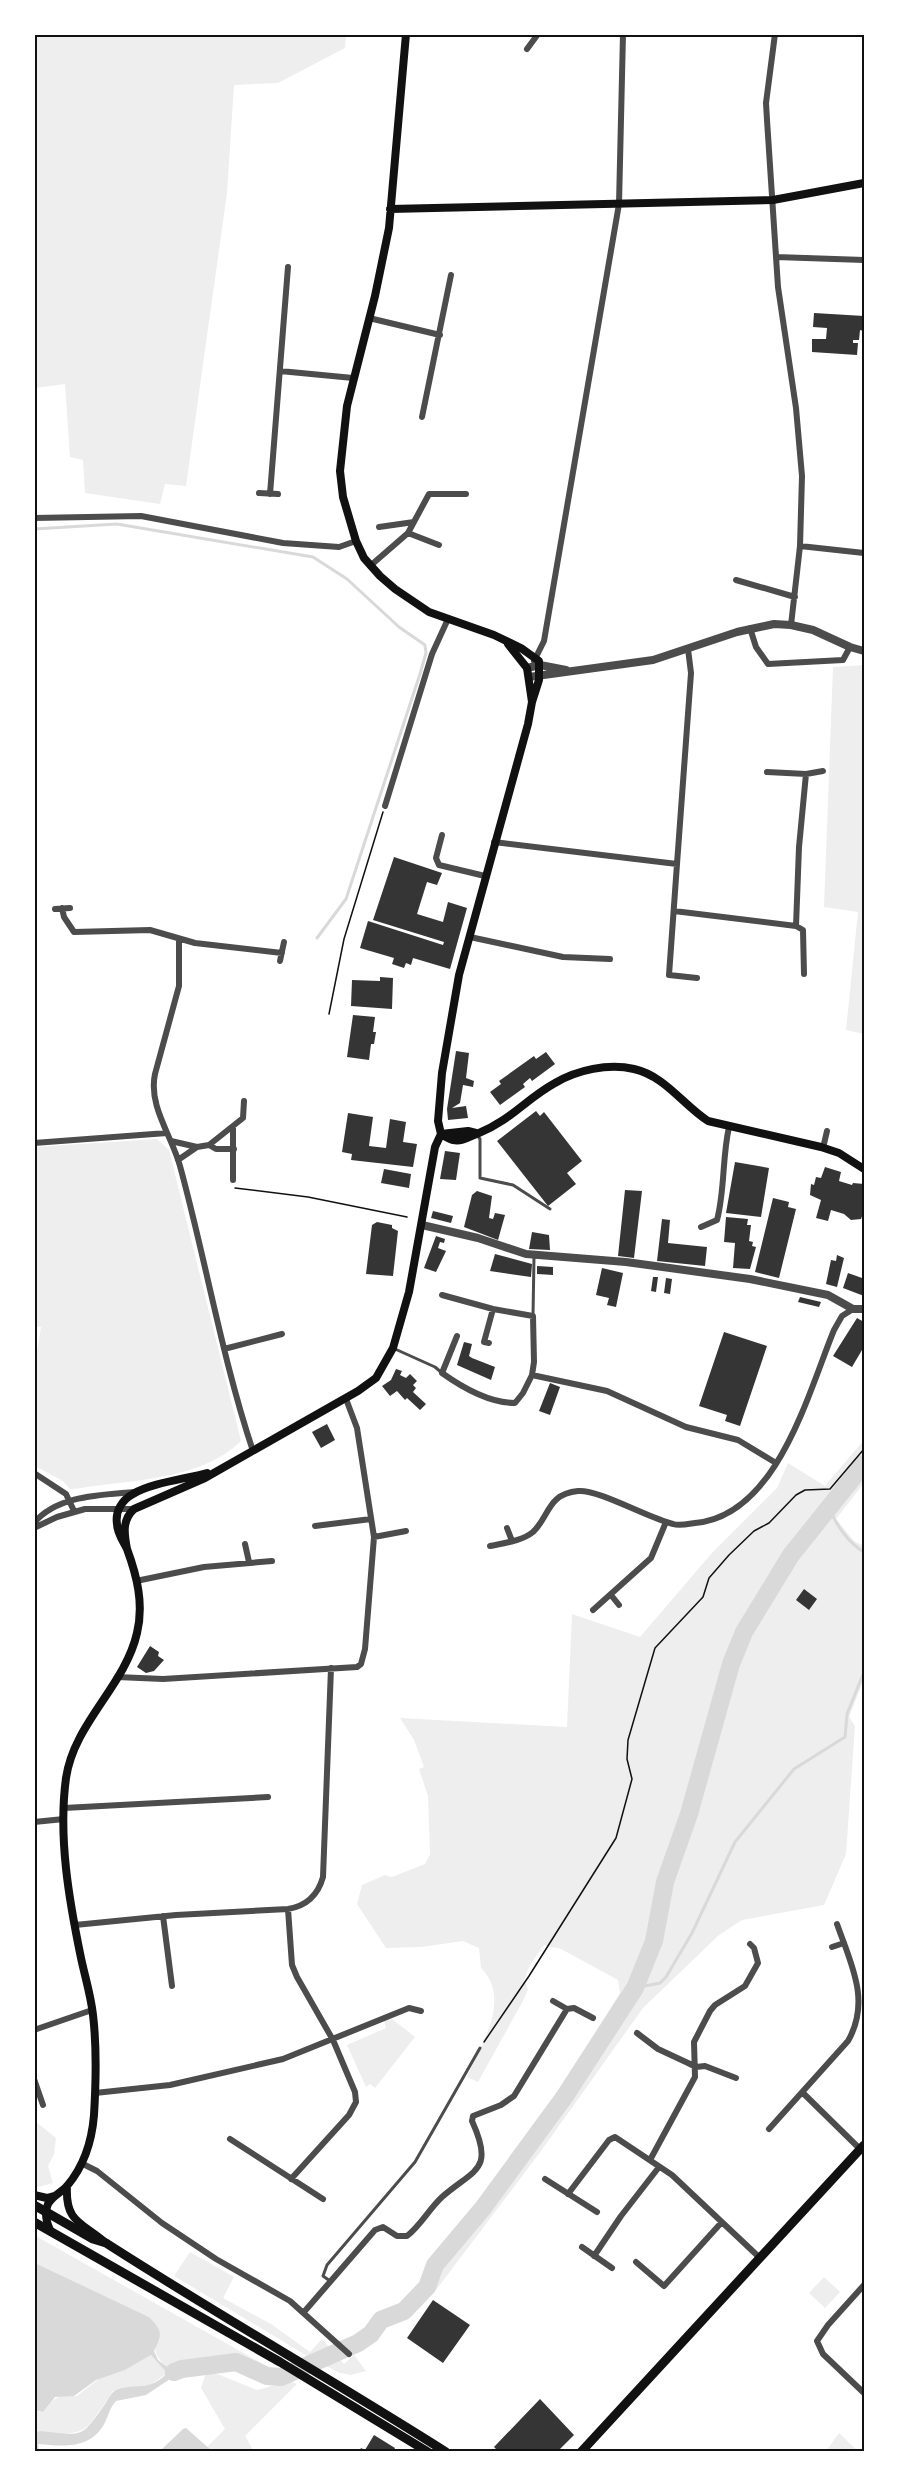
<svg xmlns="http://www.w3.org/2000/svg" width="899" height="2486" font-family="Cabin,sans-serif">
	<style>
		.green { fill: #eee }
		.water { fill: #d9d9d9 }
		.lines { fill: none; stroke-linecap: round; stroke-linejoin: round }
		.stream { stroke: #d9d9d9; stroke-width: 3 }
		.river { stroke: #d9d9d9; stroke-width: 18 }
		.building { fill: #353535 }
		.path { stroke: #111; stroke-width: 1.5 }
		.service { stroke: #4c4c4c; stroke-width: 3 }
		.minor { stroke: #4c4c4c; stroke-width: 6 }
		.tertiary { stroke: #4c4c4c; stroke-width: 8 }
		.secondary { stroke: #111; stroke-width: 8 }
		.primary { stroke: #111; stroke-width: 9 }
		.neatline { fill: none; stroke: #111; stroke-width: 2 }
	</style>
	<rect width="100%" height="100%" fill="#fff"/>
	<!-- green -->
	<path class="green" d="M34 35H346L345 48 278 83 234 85 227 193 186 486 165 484 160 504 85 493 83 460 70 457 65 384 35 388Z
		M864 665V1034L846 1030 858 912 824 907 833 667Z
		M157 1139 169 1150 241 1441C205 1477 141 1480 93 1486 85 1487 78 1489 70 1489L63 1481 35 1466 34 1370 41 1327 34 1326 35 1147Z
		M864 1440V1483L836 1519 854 1541 864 1546V1679L849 1717 855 1726 846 1854 824 1905 742 1920 719 1935 643 2008 541 2151 433 2294 420 2281 422 2274 540 2119 620 1993 618 1980 561 1949 544 1945 530 1965 524 1980 528 1989 524 1999 478 2082 467 2077C481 2045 512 1999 481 1968L479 1948 463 1941 421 1947 386 1948 357 1904 362 1885 385 1875 392 1877 425 1864 430 1854 428 1796 419 1769 424 1767 414 1740 400 1718 567 1727 572 1614 640 1637 711 1554 777 1488 788 1463 825 1486Z
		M392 2019 415 2037 375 2088 370 2084 366 2087 347 2045 386 2028 384 2021Z
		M35 2121 56 2138 54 2154 48 2166 53 2183 38 2187 35 2185Z
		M34 2235 272 2369 231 2355 195 2364 180 2363 170 2369C150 2354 155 2348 156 2325L149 2317 35 2263Z
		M190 2252 234 2277 223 2298 271 2324 310 2352 322 2339 344 2364 354 2355 366 2371 351 2375 340 2373 312 2359 174 2276Z
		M824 2277 840 2292 825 2308 809 2293Z
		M151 2355 167 2373 149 2386 113 2391C82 2436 90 2434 35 2434V2411L43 2412 53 2400 61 2396H77L101 2377 125 2370Z
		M207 2370 257 2390 290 2381 297 2384 245 2436 254 2452 211 2451 207 2447 225 2429 201 2388Z
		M839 2433 858 2451H826Z"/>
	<!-- water -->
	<path class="water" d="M35 2263 149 2317C163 2331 162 2335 154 2351L158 2360 170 2369 180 2363H193L197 2371 176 2375 146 2395 116 2401C109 2408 108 2418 103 2426 88 2450 61 2446 38 2444L39 2451H35V2433L40 2431C83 2435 80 2440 105 2404 108 2399 111 2393 116 2390 137 2382 148 2393 167 2373L151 2355 125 2370 96 2380 74 2396 55 2397 43 2412 35 2410Z
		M186 2428 212 2451H160L183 2429Z"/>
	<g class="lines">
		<!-- stream -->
		<path class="stream" d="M34 529 117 524 313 557 347 579 399 627 425 645 426 653 420 674 346 899 317 938
			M828 1507C837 1525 847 1542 864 1552
			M635 1988 660 1983 666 1977 692 1933 735 1842 794 1769 845 1737 847 1714 864 1672"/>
		<!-- river -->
		<path class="river" d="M174 2372 182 2369 236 2362 267 2376 281 2377 358 2343 371 2334 381 2320 404 2311 427 2287 435 2265 483 2208 565 2096 635 1988 654 1941 665 1882 689 1814 731 1664 744 1632 791 1555 864 1464"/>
	</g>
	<!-- building -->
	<path class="building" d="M814 313 864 316V331L860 330 859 340H853V343H858L857 355 812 352V339H826L827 328 813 327Z
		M394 857 442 873 437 885 427 882 417 914 443 922 448 902 467 908 450 969 413 958 411 965 406 963 404 968 392 964 394 958 360 948 368 921 443 945 444 942 373 920Z
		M380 977 393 978 392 1009 351 1006 352 980 380 981Z
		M353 1015 375 1017 373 1032H376L374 1044H371L369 1060 347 1057Z
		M456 1051 469 1053 466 1078 474 1081 473 1087 463 1085 460 1103 452 1108 466 1106 468 1118 448 1120 447 1109Z
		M546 1052 555 1064 532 1081 530 1078 523 1084 525 1087 500 1105 490 1092 501 1084 499 1081 534 1056 536 1059Z
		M536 1111 540 1116 544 1112 582 1161 567 1173 576 1184 548 1206 497 1141Z
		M348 1113 373 1117 369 1146 386 1148 390 1119 406 1122 403 1142 417 1144 413 1167 351 1160 352 1154 342 1152Z
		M445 1151 460 1153 456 1180 440 1179Z
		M735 1162 769 1168 761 1217 726 1213Z
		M825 1167 841 1172 839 1181 852 1185 853 1183 864 1184V1211L861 1219 851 1220 844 1214 831 1210 828 1221 816 1218 821 1200 810 1195 811 1184 814 1185 816 1177 821 1178Z
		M384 1169 411 1174 409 1188 381 1183Z
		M625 1190 642 1191 634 1258 618 1256Z
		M477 1191 492 1196 489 1218 493 1219 495 1213 505 1215 498 1240 464 1227 472 1195Z
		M773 1198 789 1202 788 1207 796 1209 779 1278 755 1272Z
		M433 1211 453 1216 451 1223 431 1218Z
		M726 1217 748 1219 747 1225H751L749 1241 753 1242 752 1246 756 1247 750 1269 733 1268 735 1243 724 1242Z
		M662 1219 670 1220 668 1243 707 1247 705 1266 657 1261Z
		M377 1222 392 1225V1228L398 1231 393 1276 366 1274 372 1225Z
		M532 1232 549 1235 550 1250 529 1249Z
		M436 1236 445 1239 444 1243 440 1242 438 1248 446 1251 436 1272 424 1268Z
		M495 1254 532 1264 531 1277 490 1271Z
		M837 1255 844 1258 837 1287 826 1284 831 1260 836 1261Z
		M537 1266 553 1267V1275L537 1274Z
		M602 1268 623 1273 616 1307 607 1305 609 1298 596 1295Z
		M864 1272V1296L843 1288 848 1273 862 1278Z
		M653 1277H658L656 1292 651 1291Z
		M666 1278 672 1279 670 1294 664 1293Z
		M800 1297 821 1302 819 1307 798 1302Z
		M857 1318 864 1322V1351L862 1350 852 1367 833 1356Z
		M724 1332 767 1346 740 1426 725 1421 727 1415 699 1406Z
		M464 1342 472 1344 469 1356 472 1358 495 1367 491 1380 457 1365Z
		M396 1369 402 1371 400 1375 406 1378 410 1374 417 1381 413 1385 416 1388 413 1392 426 1404 420 1410 407 1398 405 1400 397 1391 390 1396 382 1386 391 1380Z
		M550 1383 560 1387 550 1415 539 1411Z
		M327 1424 335 1440 321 1448 312 1432Z
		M804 1589 817 1599 809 1610 796 1600Z
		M150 1646 159 1652 158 1656 164 1660 154 1671 146 1673 137 1667Z
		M433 2300 470 2325 443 2363 407 2338Z
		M540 2399 574 2435 557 2452H499L494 2447Z
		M374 2435 395 2448 393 2452H359L361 2448 365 2450Z"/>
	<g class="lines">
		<!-- path -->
		<path class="path" d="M329 1014 344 939 383 812
			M235 1188 308 1197 407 1217
			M484 2042 529 1976 616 1838 632 1779 627 1759 628 1740 655 1648 703 1597 709 1578 729 1555 754 1531 769 1523 796 1495 805 1490 830 1489 864 1449"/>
		<!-- service -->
		<path class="service" d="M477 1135 480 1139V1178L513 1185 550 1209
			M533 1316 534 1257
			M395 1349 435 1367 442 1373
			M330 2281 323 2276 327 2265 415 2162 480 2048"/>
		<!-- minor -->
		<path class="minor" d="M775 34 766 103 767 120 778 287 796 408 802 476 800 546 791 625
			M527 49 538 34
			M776 257 864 260
			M369 318 440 335
			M280 371 353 378
			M422 417 451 275
			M259 493 278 494
			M270 494 288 267
			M34 518 141 516 283 543 339 547 356 541
			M379 527 414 522
			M408 533 439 545
			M800 546 864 553
			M370 566 408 533 429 494H466
			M736 580 795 597
			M750 628 756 647 768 664 843 660 850 647
			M534 661 544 641 619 204 623 34
			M767 772 806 774 823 771
			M385 806 432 654 448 619
			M442 835 436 858 439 865 485 876
			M494 842 677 864 691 673 688 649
			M677 864 669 975 697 978
			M62 908 64 917 74 932 150 930 195 943 282 953
			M55 909 70 908
			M674 911 796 926 803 930 804 974
			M796 926 799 847 806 774
			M470 937 563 957 610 959
			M179 939V986L155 1074C148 1106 172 1136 180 1166 206 1261 222 1358 253 1451
			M280 961 284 942
			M233 1128V1180
			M171 1141 197 1147
			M34 1143 167 1133
			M209 1145 216 1149H234
			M823 1148 827 1131
			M178 1160 197 1147 209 1145 243 1118 244 1101
			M701 1227 717 1220C725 1190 722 1158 729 1127
			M442 1295 493 1309 533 1316 534 1362 532 1375
			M457 1336 442 1373C463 1388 489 1403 515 1403L523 1393 532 1375 607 1391 686 1427 738 1440 776 1463
			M489 1343 484 1342 493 1309
			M224 1349 282 1334
			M34 1473 66 1494 74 1511
			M34 1523C57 1495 102 1495 134 1492
			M315 1526 371 1519
			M34 1528 57 1517 85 1509H134
			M507 1528 512 1541
			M374 1537 406 1531
			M245 1544 249 1562
			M490 1546C504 1543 522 1541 533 1532 550 1516 547 1494 578 1491 598 1489 650 1519 673 1524 679 1526 688 1524 695 1523 777 1516 808 1393 834 1330L842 1316 853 1309
			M136 1581 204 1567 272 1561
			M611 1595 619 1605
			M593 1610 651 1558 666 1522
			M117 1677 163 1679 357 1667 361 1664 365 1649 374 1537 357 1428 346 1399
			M64 1808 268 1797
			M34 1822 64 1819
			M288 1909 292 1965 297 1977 333 2040 355 2092 356 2102 349 2115 291 2179
			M163 1916 172 1986
			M75 1925 176 1915 288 1909C306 1906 318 1895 323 1877L331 1668
			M832 1947 844 1943
			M553 2001 567 2009 574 2008 593 2018
			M34 2030 92 2010
			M637 2033 658 2049 688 2063 696 2067 705 2066 736 2078
			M34 2079 43 2105
			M95 2093 170 2085 283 2059 409 2008 421 2011
			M803 2093 860 2149
			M769 2129 848 2041C871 2001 851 1964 837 1924
			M230 2139 323 2199
			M650 2160 695 2077 694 2042 710 2011 715 2005 745 1986 758 1963 754 1948 750 1944
			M81 2163 97 2171 162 2223 216 2259 290 2301 349 2354
			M545 2179 597 2212
			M568 2194 609 2140 615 2137 672 2175 760 2258
			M582 2247 612 2268
			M594 2256 621 2216 659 2167
			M636 2262 664 2286 721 2223
			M864 2285 828 2325 817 2341 823 2354 864 2393
			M304 2312 375 2230 383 2227 397 2236H407C421 2225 429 2209 442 2197 474 2169 495 2171 472 2121L473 2116 501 2105 514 2096 567 2009"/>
		<!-- tertiary -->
		<path class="tertiary" d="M527 668 540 665 566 670
			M529 677 653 660 737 632 774 624 791 625 813 630 850 647 864 651
			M422 1225 478 1238 526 1254 626 1262 750 1279 828 1295 853 1309H864"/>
		<!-- secondary -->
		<path class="secondary" d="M406 34 389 228 375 296 347 406 340 471 343 497 356 541 364 558 380 576 395 589 429 612 494 635 521 648 539 661V680L532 702
			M390 209 773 200 864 183
			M441 1134C444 1136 449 1139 453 1140 463 1142 470 1136 479 1133 511 1120 526 1099 555 1083 577 1070 608 1063 634 1069 665 1076 683 1105 708 1121L821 1147 839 1153 864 1169
			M441 1134 468 1131 476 1133
			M127 1549C124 1533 122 1520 134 1509L205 1478 358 1391 376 1378 393 1348 409 1292 435 1147 441 1134 438 1121 442 1073 459 975 528 724 532 702 527 668 508 644
			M67 2186C65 2223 82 2222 106 2243
			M34 2195 47 2198 54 2196
			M50 2230C46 2221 44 2213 48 2204 53 2195 61 2193 67 2186 84 2166 92 2140 94 2115 96 2082 97 2048 93 2015 91 1996 85 1977 81 1958 69 1900 58 1837 66 1778 74 1723 125 1686 137 1633 144 1604 137 1576 127 1549 123 1541 117 1533 117 1524 115 1511 122 1500 133 1494 151 1483 185 1479 207 1473"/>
		<!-- primary -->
		<path class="primary" d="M34 2205 93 2239 106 2243C218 2315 334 2381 446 2452
			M34 2222 280 2362 428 2452
			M581 2452 864 2145"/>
	</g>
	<!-- border -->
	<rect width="899" height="2486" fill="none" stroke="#ffffff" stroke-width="72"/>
	<rect x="36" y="36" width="827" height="2414" class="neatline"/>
</svg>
